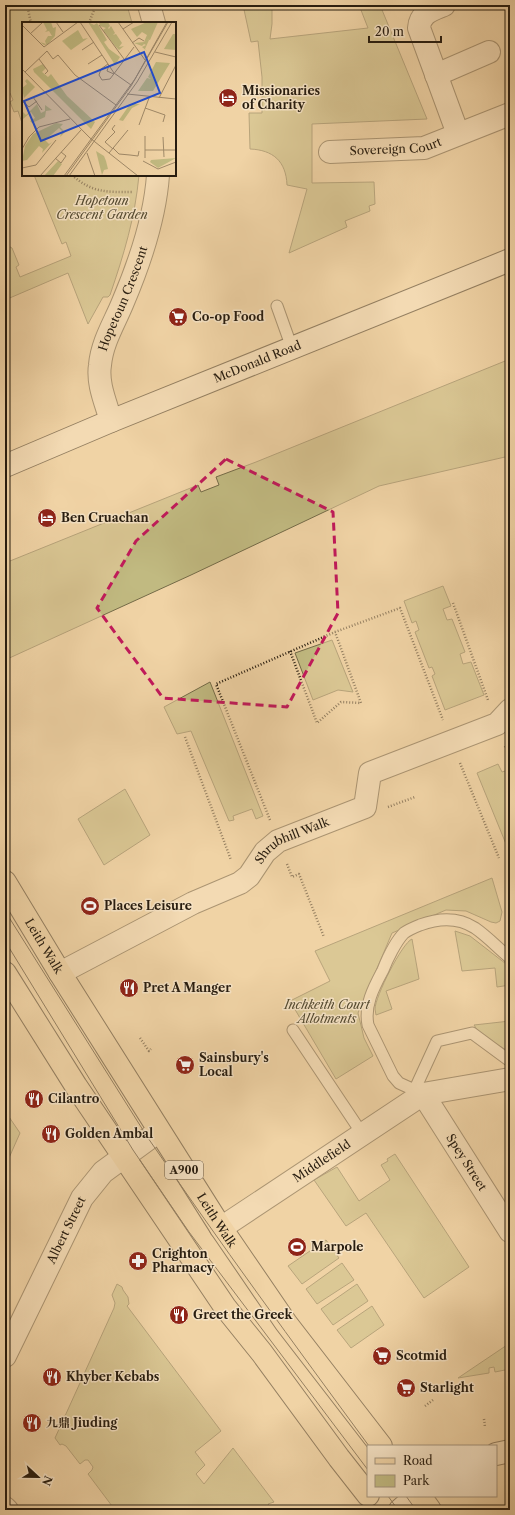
<svg xmlns="http://www.w3.org/2000/svg" width="515" height="1515" font-family="'Libre Caslon Text','Noto Serif SC',serif">
	<style>
		.green { fill: #c1ba81; stroke: #746b48 }
		.lines { fill: none; stroke-linecap: round; stroke-linejoin: round }
		.lane-casing { stroke: #594a34; stroke-width: 13 }
		.street-casing { stroke: #594a34; stroke-width: 24 }
		.secondary-casing { stroke: #271c0f; stroke-width: 24 }
		.primary-casing { stroke: #271c0f; stroke-width: 24 }
		.path { stroke: #271c0f; stroke-width: 2.5; stroke-dasharray: 1 2; stroke-linecap: butt }
		.lane { stroke: #f5e2c4; stroke-width: 11 }
		.street { stroke: #f5e2c4; stroke-width: 22 }
		.secondary { stroke: #f5e2c4; stroke-width: 22 }
		.primary { stroke: #f0d3a5; stroke-width: 22 }
		.tram { stroke: #271c0f; stroke-width: 1 }
		.marked { fill: none; stroke: #c2185b; stroke-width: 3; stroke-dasharray: 8 5; stroke-linejoin: round }
		.labels { text-anchor: middle; stroke-width: 3; stroke-linejoin: round; paint-order: stroke }
		.shield { fill: #f5e2c4; stroke: #655745; stroke-width: 1 }
		.shield-label { font-size: 11px; font-weight: bold; fill: #271c0f }
		.poi-label { font-size: 12px; font-weight: bold; fill: #271c0f; stroke: #f5e2c4; text-anchor: start }
		.street-label { font-size: 12px; fill: #271c0f; stroke: #f5e2c4 }
		.park-label { font-size: 12px; font-style: italic; fill: #554b31; stroke: #f5e2c4 }
		.inset-road { fill: none; stroke: #a08a69; stroke-width: 1 }
		.view { fill: #1d4ed8; fill-opacity: 0.15; stroke: #1d4ed8; stroke-width: 2 }
		.inset-edge { fill: none; stroke: #271c0f; stroke-width: 2 }
	</style>
	<rect width="100%" height="100%" fill="#f0d3a5"/>
	<filter id="stains"><feTurbulence type="fractalNoise" baseFrequency=".005" numOctaves="4"/><feColorMatrix values="0 0 0 0 .2 0 0 0 0 .09 0 0 0 0 .02 0 0 0 .5 -.17"/></filter>
	<radialGradient id="worn" r=".72"><stop offset=".6" stop-color="#630" stop-opacity="0"/><stop offset="1" stop-color="#630" stop-opacity=".3"/></radialGradient>
	<!-- green -->
	<path class="green" d="M5 5H127L132 23H23V126L18 111 14 112 10 102 13 100 10 93 7 94 5 89Z
		M243 5H272V24L270 39 368 28 359 5H380L427 119 312 124V183L374 182 375 204 369 206 370 211 345 221 347 227 289 253 307 189 287 185C286 161 273 150 250 149L249 113H262V77L258 41 251 42Z
		M34 175H139C135 218 124 254 110 295L108 297H103L88 324 68 273 5 300V244L12 248 19 265 16 267 20 277 71 256 66 242 62 244Z
		M510 359V458L505 457 379 486 191 575 5 660V563L198 485 201 492 219 485 216 477 256 462Z
		M443 586 451 606 443 609 447 620 452 619 465 652 460 654 463 664 471 662 484 695 445 710 432 676 435 674 432 667 429 668 415 632 419 630 416 621 412 623 404 601Z
		M332 640 353 692 338 690 313 700 295 653Z
		M210 682 263 816 256 819 252 809 233 816 234 820 229 821 191 731 177 734 164 707Z
		M498 764 502 772 508 770 510 776V842L506 844 477 773Z
		M125 789 150 835 104 865 78 819Z
		M492 878 502 912 500 921 496 923 491 922 466 911 446 910 392 933 358 1013 364 1038 373 1056 336 1079 290 1001 330 981 315 951Z
		M455 931 470 936 510 967V985L497 987 495 968 462 971Z
		M412 939 419 979 386 991 392 1009 376 1015C376 1013 375 1011 375 1009 375 997 402 943 412 939Z
		M510 1021 509 1052C498 1044 480 1037 474 1025Z
		M5 1111 20 1133 5 1167Z
		M395 1154 469 1267 424 1298 366 1213 346 1226 314 1180 337 1167 359 1201 390 1180 381 1165 388 1161 387 1159Z
		M326 1240 339 1258 302 1284 288 1266Z
		M342 1263 354 1280 317 1304 306 1289Z
		M117 1284 122 1287 123 1290 128 1297 129 1304 127 1306 221 1431 195 1452 205 1465 196 1474 204 1484 233 1448 274 1502 268 1504 273 1510H115L88 1474 92 1470 93 1467 88 1460H85L80 1464 66 1446 62 1444 60 1445 55 1438 114 1308 115 1303 112 1295Z
		M357 1284 368 1301 333 1325 321 1309Z
		M372 1306 384 1325 351 1348 337 1330Z
		M510 1343V1369L495 1372 494 1367 489 1368V1373L458 1378Z"/>
	<g class="lines">
		<!-- lane casing -->
		<g class="lane-casing">
			<path id="lane" d="M277 306 292 348
				M293 1030 363 1135
				M414 1091 437 1041 472 1033 510 1061
				M423 1094 399 1083 393 1076 368 1025C364 1005 374 987 383 970 387 960 396 941 404 933 408 930 415 927 420 925 439 918 458 917 475 928 488 937 499 949 510 958"/>
		</g>
		<!-- street casing -->
		<g class="street-casing">
			<g id="street">
				<path d="M149 5 154 23"/>
				<path d="M444 5C432 10 420 13 419 28L458 134"/>
				<path d="M436 75 489 52"/>
				<path id="s1" d="M330 152 424 148 510 114"/>
				<path id="s2" d="M111 421C106 403 97 384 100 365 102 342 115 322 123 302 140 262 155 218 158 175"/>
				<path id="s3" d="M60 973 193 903 240 883 249 876 265 852 278 841 365 807 370 773 497 724 510 710"/>
				<path id="s4" d="M423 1094 510 1231"/>
				<path id="s5" d="M221 1228 423 1094 510 1079"/>
				<path id="s6" d="M5 1356 82 1198 103 1172 159 1131"/>
				<path d="M5 1508 7 1510"/>
			</g>
		</g>
		<!-- secondary casing -->
		<g class="secondary-casing">
			<g id="secondary">
				<path id="s7" d="M5 466 111 421 510 260"/>
				<path d="M496 1454 510 1451"/>
				<path d="M400 1510 416 1496"/>
			</g>
		</g>
		<!-- primary casing -->
		<g class="primary-casing">
			<g id="primary">
				<path id="s8" d="M5 882 60 973 221 1228 286 1323 381 1446"/>
				<path d="M5 973 76 1086 225 1307 262 1353 339 1458 368 1495"/>
				<path d="M420 1496 430 1510"/>
			</g>
		</g>
		<!-- path -->
		<path class="path" d="M27 5 31 23
			M89 23 96 5
			M72 175C92 193 107 192 132 192
			M453 603 488 700
			M290 651 317 723 341 702 361 703 335 632
			M185 737 231 860
			M505 746 510 759
			M460 763 499 858
			M388 807 415 797
			M270 820 216 684 335 632 400 608 443 720
			M287 864 292 877 299 874 324 937
			M140 1038 149 1051 151 1049
			M425 1406 433 1400
			M484 1419 485 1427"/>
		<!-- lane -->
		<use href="#lane" class="lane"/>
		<!-- street -->
		<use href="#street" class="street"/>
		<!-- secondary -->
		<use href="#secondary" class="secondary"/>
		<!-- primary -->
		<use href="#primary" class="primary"/>
		<!-- tram -->
		<path class="tram" d="M5 911 148 1138C220 1243 294 1344 369 1446
			M5 941 133 1150 189 1232 368 1470
			M388 1496 398 1510
			M406 1496 416 1510"/>
	</g>
	<!-- marked area -->
	<path d="M0 0H515V1515H0ZM226 459 333 512 338 613 287 707 163 698 97 608 136 541Z" fill="#f0d3a5" fill-opacity=".55" fill-rule="evenodd"/>
	<path class="marked" d="M226 459 333 512 338 613 287 707 163 698 97 608 136 541Z"/>
	<!-- icons -->
	<defs>
		<g id="hotel-disc" transform="scale(1)"><circle r="9.5" fill="#8f2418" stroke="#f5e2c4"/><path d="M-6-4.5h1.5V1H6V5H4.5V3h-9V5H-6ZM-4 0a1.8 1.8 0 1 1 3.6 0ZM.5 0V-2.5h3Q6-2.5 6 0Z" fill="#fff"/></g>
		<g id="supermarket-disc" transform="scale(1)"><circle r="9.5" fill="#8f2418" stroke="#f5e2c4"/><path d="M-6-5.5h2.5l.6 2H6L4.5 2H-2.5L-4.4-4H-6ZM-1.5 3.2a1.3 1.3 0 1 0 .1 0ZM3 3.2a1.3 1.3 0 1 0 .1 0Z" fill="#fff"/></g>
		<g id="stadium-disc" transform="scale(1)"><circle r="9.5" fill="#8f2418" stroke="#f5e2c4"/><path d="M0-5a6.5 5 0 1 0 0 10a6.5 5 0 1 0 0-10ZM-3.5-1.8h7v3.6h-7Z" fill="#fff"/></g>
		<g id="restaurant-disc" transform="scale(1)"><circle r="9.5" fill="#8f2418" stroke="#f5e2c4"/><path d="M-5-6h1v4h1v-4h1v4h1v-4h1v5L-1.5 .5V6h-2V.5L-5-1ZM5-6V6H3V1.5H1.5Q1.5-4 5-6Z" fill="#fff"/></g>
		<g id="pharmacy-disc" transform="scale(1)"><circle r="9.5" fill="#8f2418" stroke="#f5e2c4"/><path d="M-2-6h4v4h4v4h-4v4h-4v-4h-4v-4h4Z" fill="#fff"/></g>
	</defs>
	<g fill-rule="evenodd">
		<use href="#hotel-disc" x="228" y="98"/>
		<use href="#supermarket-disc" x="178" y="317"/>
		<use href="#hotel-disc" x="47" y="518"/>
		<use href="#stadium-disc" x="90" y="906"/>
		<use href="#restaurant-disc" x="129" y="988"/>
		<use href="#supermarket-disc" x="185" y="1065"/>
		<use href="#restaurant-disc" x="34" y="1099"/>
		<use href="#restaurant-disc" x="51" y="1134"/>
		<use href="#stadium-disc" x="297" y="1247"/>
		<use href="#pharmacy-disc" x="138" y="1261"/>
		<use href="#restaurant-disc" x="179" y="1315"/>
		<use href="#supermarket-disc" x="382" y="1356"/>
		<use href="#restaurant-disc" x="52" y="1377"/>
		<use href="#supermarket-disc" x="406" y="1388"/>
		<use href="#restaurant-disc" x="32" y="1423"/>
	</g>
	<g class="labels">
		<!-- shield labels -->
		<rect class="shield" x="165" y="1161" width="38" height="18" rx="3"/>
		<g class="shield-label">
			<text x="184" y="1174">A900</text>
		</g>
		<!-- poi labels -->
		<g class="poi-label">
			<text x="242" y="95">Missionaries<tspan x="242" dy="14">of Charity</tspan></text>
			<text x="192" y="321">Co-op Food</text>
			<text x="61" y="522">Ben Cruachan</text>
			<text x="104" y="910">Places Leisure</text>
			<text x="143" y="992">Pret A Manger</text>
			<text x="199" y="1062">Sainsbury's<tspan x="199" dy="14">Local</tspan></text>
			<text x="48" y="1103">Cilantro</text>
			<text x="65" y="1138">Golden Ambal</text>
			<text x="311" y="1251">Marpole</text>
			<text x="152" y="1258">Crighton<tspan x="152" dy="14">Pharmacy</tspan></text>
			<text x="193" y="1319">Greet the Greek</text>
			<text x="396" y="1360">Scotmid</text>
			<text x="66" y="1381">Khyber Kebabs</text>
			<text x="420" y="1392">Starlight</text>
			<text x="46" y="1427">九鼎 Jiuding</text>
		</g>
		<!-- street labels -->
		<g class="street-label">
			<text dy="4" stroke="none"><textPath href="#s1" startOffset="66">Sovereign Court</textPath></text>
			<text dy="4" stroke="none"><textPath href="#s2" startOffset="128">Hopetoun Crescent</textPath></text>
			<text dy="4" stroke="none"><textPath href="#s7" startOffset="273">McDonald Road</textPath></text>
			<text dy="4" stroke="none"><textPath href="#s3" startOffset="271">Shrubhill Walk</textPath></text>
			<text dy="4" stroke="none"><textPath href="#s8" startOffset="75">Leith Walk</textPath></text>
			<text dy="4" stroke="none"><textPath href="#s5" startOffset="121">Middlefield</textPath></text>
			<text dy="4" stroke="none"><textPath href="#s4" startOffset="81">Spey Street</textPath></text>
			<text dy="4" stroke="none"><textPath href="#s8" startOffset="399">Leith Walk</textPath></text>
			<text dy="4" stroke="none"><textPath href="#s6" startOffset="140">Albert Street</textPath></text>
		</g>
		<!-- park labels -->
		<g class="park-label">
			<text x="102" y="205">Hopetoun<tspan x="102" dy="14">Crescent Garden</tspan></text>
			<text x="327" y="1009">Inchkeith Court<tspan x="327" dy="14">Allotments</tspan></text>
		</g>
	</g>
	<!-- overview -->
	<g transform="translate(22 22)">
		<rect width="154" height="154" fill="#f0d3a5"/>
		<path d="M21 0H29L31 6 34 5 33 14 26 22 22 23 18 20 24 22 23 19 26 14H30L27 9 23 10 25 8ZM66 0 72 3 75 1 85 18 82 20 87 27 98 35 93 43ZM77 0H86L88 4 86 6 87 7 89 4 93 11 91 13 94 12 100 21 97 25 102 24 97 28 93 24 81 8 84 6 78 4ZM125 0H136L128 18 124 17 127 18 123 27 125 29 120 25 124 23 122 22 120 24 112 21 122 20 125 13 120 10 111 19 115 15 109 7ZM56 8 61 17 66 16 49 28 40 19ZM153 8 154 9V28L142 27 151 12H153ZM134 40 148 41 131 69H116L125 56 129 57 126 55ZM21 42 24 46 20 50 26 55 29 52 45 74 73 100 69 107 12 50 11 47ZM5 57 13 65 2 76 0 66 5 62 3 59ZM15 82 19 91 23 89V83L30 88 24 89 23 95 10 101 8 99 13 96 9 90 1 97 0 89 4 93ZM108 82H118L110 86 101 99 97 98ZM34 101 41 102 38 105 43 110 38 115 40 109 37 106 23 118 27 122 30 120 20 131 21 127 17 124 5 138 0 139 3 124 11 112ZM74 129 82 134 84 139 86 147 82 148 80 153ZM154 136 136 146 128 140 129 138ZM36 139 40 142 31 154H22Z" fill="#c1ba81"/>
		<path class="inset-road" d="M34 0 41 10M58 0 92 51 109 63M96 0 123 38M0 3 22 25 56 0M77 3 102 37M101 7 112 0M8 12 20 1M110 21 117 16 122 19M60 28 72 20M133 30 154 35M17 37 26 49 23 52M66 42 80 33M86 42 79 47 77 53 80 58 88 57 112 25M87 43 85 49 92 52M0 47 68 116 116 154M3 50 25 29 31 37 36 33 53 53 94 83M105 72 154 77M11 75 20 88M137 76 154 43M0 79 7 85 15 79M123 86 143 93 141 100M117 103 127 76M141 115 142 135M91 126 97 132 108 133 116 134 117 129M0 127 7 115 17 105 48 97M91 127 83 120 93 110 90 107 93 103M123 128H154M65 131 73 154M87 131 106 108M33 136 39 141 44 134 39 130M123 136V114M121 139 136 147 154 140M0 146 14 143 34 118M18 154 59 108M42 154 113 57 145 0M44 154 109 64 146 0M47 154 115 60 150 0"/>
		<path class="view" d="M122 30 138 71 19 119 2 79Z"/>
		<rect width="154" height="154" class="inset-edge"/>
	</g>
	<!-- margin -->
	<rect width="515" height="1515" fill="none" stroke="#f0d3a5" stroke-width="20"/>
	<rect x="6" y="6" width="503" height="1503" fill="none" stroke="#271c0f" stroke-width="2"/>
	<rect x="10" y="10" width="495" height="1495" fill="none" stroke="#271c0f"/>
	<!-- legend -->
	<rect x="367" y="1445" width="130" height="52" fill="#f5e2c4" stroke="#a3937c"/>
	<rect x="375" y="1458" width="20" height="6" fill="#f0d3a5" stroke="#a3937c"/>
	<text x="403" y="1465" font-size="12" fill="#271c0f">Road</text>
	<rect x="375" y="1475" width="20" height="12" fill="#c1ba81" stroke="#a3937c"/>
	<text x="403" y="1485" font-size="12" fill="#271c0f">Park</text>
	<!-- north arrow -->
	<g transform="translate(38 1477) rotate(112)" stroke="#f5e2c4" stroke-width="3" paint-order="stroke">
	<path d="M0-3L7 15L0 10L-7 15Z" fill="#271c0f"/>
	<text y="-6" font-size="11" font-weight="bold" text-anchor="middle" fill="#271c0f">N</text>
	</g>
	<!-- scale -->
	<path d="M369 36v6h72v-6" fill="none" stroke="#271c0f" stroke-width="2"/>
	<text x="375" y="36" font-size="12" fill="#271c0f" stroke="#f5e2c4" stroke-width="3" paint-order="stroke">20 m</text>
	<rect width="100%" height="100%" filter="url(#stains)"/>
	<rect width="100%" height="100%" fill="url(#worn)"/>
</svg>
